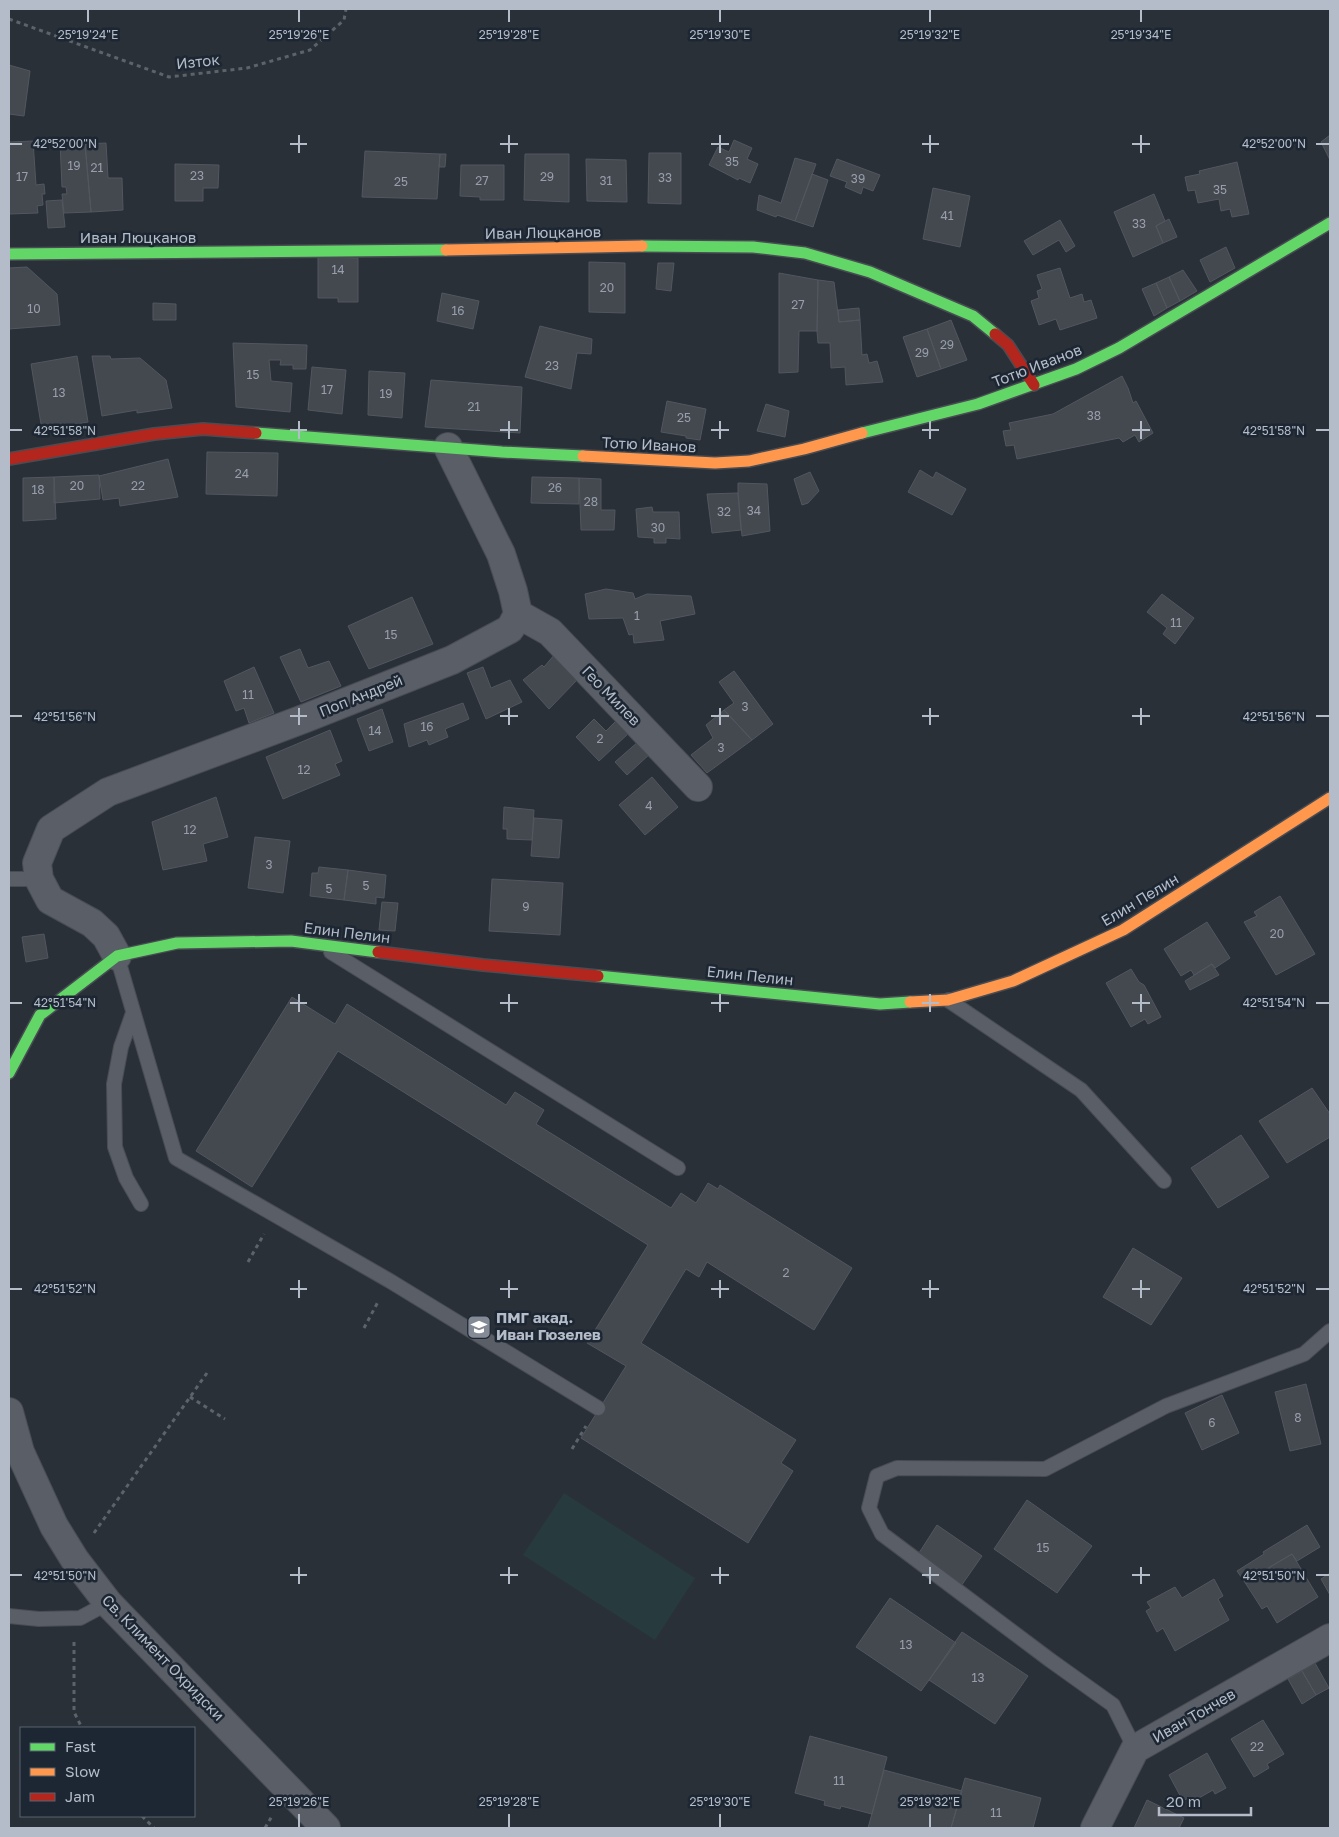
<svg xmlns="http://www.w3.org/2000/svg" width="1339" height="1837" font-family="'Golos Text',sans-serif">
	<style>
		.green { fill: #273a3e }
		.building { fill: #444950; stroke: #52575f }
		.lines { fill: none; stroke-linecap: round; stroke-linejoin: round }
		.lane-casing { stroke: #484c53; stroke-width: 16 }
		.street-casing { stroke: #484c53; stroke-width: 30 }
		.fast-casing { stroke: #484c53; stroke-width: 14 }
		.slow-casing { stroke: #484c53; stroke-width: 14 }
		.jam-casing { stroke: #484c53; stroke-width: 14 }
		.path { stroke: #5d636a; stroke-width: 3; stroke-dasharray: 4 4; stroke-linecap: butt }
		.lane { stroke: #5a5e66; stroke-width: 14 }
		.street { stroke: #5a5e66; stroke-width: 28 }
		.fast { stroke: #63d668; stroke-width: 11 }
		.slow { stroke: #ff974d; stroke-width: 11 }
		.jam { stroke: #b3261e; stroke-width: 11 }
		.ticks { fill: none; stroke: #b4bcc9; stroke-width: 2 }
		.labels { text-anchor: middle; stroke-width: 5; stroke-linejoin: round; paint-order: stroke }
		.number-label { font-size: 12px; fill: #989fab }
		.street-label { font-size: 15px; fill: #b4bcc9; stroke: #1d2633 }
		.poi-label { font-size: 15px; font-weight: bold; fill: #b4bcc9; stroke: #1d2633; text-anchor: start }
		.ticks-label { font-size: 12px; text-anchor: middle; fill: #b4bcc9; stroke: #1d2633; stroke-width: 5; stroke-linejoin: round; paint-order: stroke }
	</style>
	<rect width="100%" height="100%" fill="#2a3038"/>
	<!-- green -->
	<path class="green" d="M564 1493 695 1578 655 1640 523 1555Z"/>
	<!-- building -->
	<path class="building" d="M9 65 30 71 24 116 9 114Z
		M1330 135V160L1321 142Z
		M734 140 752 148 747 159 758 164 750 183 739 178 738 180 709 165 718 147 729 152Z
		M33 141 36 185 44 184 45 194H42L43 205 37 206 38 213 9 214V142Z
		M60 142H72V145L85 144 91 212 64 213 62 194H67L66 187H62Z
		M106 143 108 178H122L123 210 91 212 85 144Z
		M365 151 440 154 437 199 362 197Z
		M649 153H681V204L648 203Z
		M440 154H446L445 167H439Z
		M525 154H569V202L524 200Z
		M795 158 816 164 795 221 777 215 776 217 757 210 759 195 781 203Z
		M586 159 626 160 627 202 587 201Z
		M837 159 880 175 873 191 863 187 861 194 845 187 847 182 830 176Z
		M1237 162 1249 214 1232 217 1230 209 1221 211 1219 199 1198 203 1195 190 1188 191 1185 177 1200 174 1199 171Z
		M175 164 219 165 218 188H203V201H175Z
		M461 165H504V200H480V197L460 196Z
		M812 174 828 180 813 227 795 221Z
		M933 188 970 196 960 247 923 239Z
		M1154 194 1165 221 1156 226 1163 243 1133 257 1114 212Z
		M62 200 65 227 48 228 46 201Z
		M1169 219 1177 237 1163 243 1156 226Z
		M1060 220 1075 246 1066 252 1059 240 1033 255 1024 241Z
		M1226 247 1235 268 1210 282 1200 260Z
		M318 257 358 258V302H338V298H318Z
		M589 262 625 263V313L589 312Z
		M658 263H674L671 291 656 289Z
		M27 267 57 294 60 325 9 329V268Z
		M1060 268 1070 298 1082 294 1084 302 1091 300 1097 318 1060 330 1056 319 1039 325 1031 301 1039 298 1037 291 1042 289 1037 275Z
		M1183 270 1197 291 1180 301 1169 277Z
		M779 273 818 280 817 331H799L798 372 779 373Z
		M1169 277 1180 301 1167 308 1156 283Z
		M818 280 834 282 839 322 860 320 862 355 867 354 869 363 877 361 883 382 846 385 845 367 831 368 830 343H818L817 331Z
		M1156 283 1167 308 1154 316 1142 289Z
		M442 293 479 301 473 329 437 321Z
		M153 303 176 304V320H153Z
		M859 308 860 320 839 322 838 310Z
		M951 320 967 360 941 369 927 329Z
		M540 326 592 339 591 354 577 353 571 389 525 377Z
		M927 329 941 369 917 377 903 337Z
		M233 343 307 345 306 369H293V365H280L281 360H269L271 381 292 383 290 412 236 407Z
		M77 356 88 422 42 430 31 364Z
		M92 356H110L111 359 140 358 166 380 172 408 137 413V410L102 416Z
		M312 367 346 370 342 414 308 410Z
		M369 371 405 373 402 418 368 415Z
		M1122 376 1128 388 1133 403 1136 401 1153 433 1139 442 1135 435 1123 442 1119 438 1017 459 1014 445 1006 446 1003 431 1011 430 1009 423 1053 414Z
		M431 380 522 387 520 433 425 427Z
		M667 401 706 409 700 440 686 438V436L661 432Z
		M766 404 789 411 785 437 757 431Z
		M207 452 278 453 277 496 206 494Z
		M168 459 178 497 120 506 119 498 103 500 99 476Z
		M920 470 933 478 936 472 966 489 952 515 908 492Z
		M810 472 819 491 808 503 802 505 794 479Z
		M99 475 100 499 54 503V477Z
		M54 477 56 519 23 521V478Z
		M532 477 579 478V504L531 503Z
		M579 478 601 479V510H615L614 530H581Z
		M738 483 767 484 770 531 742 536 738 493Z
		M738 493 741 530 712 533 707 494Z
		M652 507 653 512H679L680 539 666 538V543H654V538L638 537 636 509Z
		M606 589 633 593 635 599 647 594 691 596 695 614 660 621 664 640 634 643 633 634 629 635 623 618 589 619 585 594Z
		M1162 594 1194 618 1175 644 1163 634 1167 628 1147 612Z
		M412 597 433 644 369 669 348 626Z
		M300 649 308 668 329 661 341 686 301 702 280 657Z
		M555 654 578 679 549 709 523 680 542 665 544 667Z
		M254 667 274 713 249 723 244 708 236 711 224 681Z
		M483 667 491 688 510 680 522 702 486 719 467 673Z
		M734 671 773 724 752 740 724 710 734 703 719 682Z
		M463 703 469 719 445 729 448 737 429 745 427 740 409 747 404 724Z
		M382 709 393 742 369 751 357 719Z
		M724 710 752 740 707 773 691 755 713 738 706 725Z
		M594 719 606 731 618 719 630 732 599 761 576 737Z
		M330 730 342 761 335 764 340 775 283 799 266 757Z
		M639 741 651 753 627 775 615 762Z
		M652 777 678 807 645 835 619 805Z
		M216 797 228 837 203 844 207 861 163 870 152 822Z
		M504 807 534 810 532 840 507 839V829H503Z
		M534 818 562 820 559 858 531 856Z
		M255 837 290 841 283 893 248 888Z
		M319 867 348 870 344 900 310 896 312 873H318Z
		M348 870 386 875 384 898 376 897V904L344 900Z
		M492 879 563 883 560 935 489 931Z
		M1280 896 1315 954 1276 975 1244 922 1257 916 1254 912Z
		M382 902 398 903 395 931 379 930Z
		M1207 922 1230 958 1215 968 1212 964 1194 975 1191 970 1181 976 1164 949Z
		M44 934 48 958 26 962 22 937Z
		M1212 964 1219 975 1190 990 1185 981Z
		M1131 969 1139 982 1144 985 1161 1017 1148 1024 1145 1019 1131 1027 1106 983Z
		M292 997 335 1024 347 1004 506 1105 515 1092 544 1110 536 1124 671 1208 681 1193 696 1203 708 1183 718 1189 720 1185 852 1268 814 1330 707 1262 699 1277 686 1269 641 1343 796 1440 781 1463 793 1471 748 1543 581 1438 626 1366 587 1343 648 1245 338 1051 252 1187 196 1151Z
		M1312 1088 1330 1114V1137L1287 1163 1259 1121Z
		M1241 1135 1269 1177 1218 1208 1191 1168Z
		M1133 1248 1182 1278 1151 1325 1103 1297Z
		M1306 1384 1321 1444 1290 1451 1275 1392Z
		M1222 1395 1239 1433 1202 1450 1185 1413Z
		M1027 1500 1092 1546 1057 1593 994 1549Z
		M937 1525 982 1556 961 1586 917 1556Z
		M1307 1525 1320 1547 1297 1561 1292 1554 1250 1579 1251 1580 1246 1584 1237 1571 1264 1554 1263 1552Z
		M1292 1554 1318 1597 1277 1623 1267 1606 1262 1609 1246 1584 1251 1580 1250 1579Z
		M1330 1573V1595L1321 1579Z
		M1214 1579 1223 1596 1218 1599 1229 1620 1175 1651 1163 1628 1157 1632 1146 1611 1151 1608 1147 1602 1175 1587 1182 1598Z
		M890 1598 956 1643 921 1691 856 1647Z
		M962 1632 1028 1676 995 1724 929 1680Z
		M1315 1663 1329 1688 1316 1695 1302 1671Z
		M1302 1671 1316 1695 1302 1704 1288 1679Z
		M1263 1720 1284 1754 1267 1764 1269 1768 1254 1777 1231 1739Z
		M810 1736 887 1757 872 1814 841 1806 840 1809 824 1805 825 1801 795 1793Z
		M1207 1753 1226 1788 1215 1794 1213 1790 1190 1803 1188 1798 1183 1801 1169 1775Z
		M884 1770 962 1791 951 1828H868Z
		M965 1778 1041 1798 1033 1828H951Z
		M1147 1800 1184 1818 1179 1828H1134Z"/>
	<g class="lines">
		<!-- lane casing -->
		<g class="lane-casing">
			<path id="lane" d="M9 879H39
				M331 952 678 1168
				M117 956 176 1158 390 1281 598 1408
				M948 1000 1081 1090 1164 1181
				M133 1013 121 1047 114 1084 115 1147 126 1178 141 1204
				M9 1616 39 1619 80 1618 108 1603
				M1135 1749 1113 1705 1050 1660 882 1534 869 1508 877 1476 897 1468 1045 1469 1166 1406 1304 1354 1330 1331"/>
		</g>
		<!-- street casing -->
		<g class="street-casing">
			<path id="street" d="M518 614 550 632 698 787
				M117 956 106 936 92 923 50 900 39 879 37 863 51 829 108 792 306 718 452 660 510 629 518 614 513 591 501 554 448 447
				M9 1412 20 1452 54 1526 75 1560 108 1603 326 1828
				M1095 1828 1135 1749 1330 1638"/>
		</g>
		<!-- fast casing -->
		<g class="fast-casing">
			<path id="fast" d="M642 246 753 247 805 253 870 272 973 316 995 334
				M9 254 446 250
				M256 433 502 452 583 456
				M862 433 978 404 1076 369 1119 348 1330 223
				M598 976 880 1004 910 1002
				M9 1073 40 1015 117 956 177 943 291 941 378 952"/>
		</g>
		<!-- slow casing -->
		<g class="slow-casing">
			<path id="slow" d="M446 250 642 246
				M583 456 715 463 749 461 804 449 862 433
				M910 1002 948 1000 1013 981 1123 930 1330 798"/>
		</g>
		<!-- jam casing -->
		<g class="jam-casing">
			<path id="jam" d="M995 334 1008 345 1034 385
				M9 459 154 434 203 429 256 433
				M378 952 483 965 598 976"/>
		</g>
		<!-- path -->
		<path class="path" d="M9 19 169 77 247 68 310 50 344 20 346 9
			M248 1262 264 1234
			M364 1328 379 1300
			M190 1397 225 1419
			M572 1449 586 1426
			M94 1533 207 1373
			M74 1642V1712L82 1728
			M142 1816 154 1828
			M265 1828 272 1816"/>
		<!-- lane -->
		<use href="#lane" class="lane"/>
		<!-- street -->
		<use href="#street" class="street"/>
		<!-- fast -->
		<use href="#fast" class="fast"/>
		<!-- slow -->
		<use href="#slow" class="slow"/>
		<!-- jam -->
		<use href="#jam" class="jam"/>
	</g>
	<!-- ticks -->
	<path class="ticks" d="M88 10V22M299 10V22M509 10V22M720 10V22M930 10V22M1141 10V22M299 135V153M509 135V153M720 135V153M930 135V153M1141 135V153M10 144H22M290 144H307M500 144H518M711 144H729M922 144H939M1132 144H1150M1316 144H1329M299 421V439M509 421V439M720 421V439M930 421V439M1141 421V439M10 430H22M290 430H307M500 430H518M711 430H729M922 430H939M1132 430H1150M1316 430H1329M299 708V725M509 708V725M720 708V725M930 708V725M1141 708V725M10 716H22M290 716H307M500 716H518M711 716H729M922 716H939M1132 716H1150M1316 716H1329M299 994V1012M509 994V1012M720 994V1012M930 994V1012M1141 994V1012M10 1003H22M290 1003H307M500 1003H518M711 1003H729M922 1003H939M1132 1003H1150M1316 1003H1329M299 1280V1298M509 1280V1298M720 1280V1298M930 1280V1298M1141 1280V1298M10 1289H22M290 1289H307M500 1289H518M711 1289H729M922 1289H939M1132 1289H1150M1316 1289H1329M299 1567V1584M509 1567V1584M720 1567V1584M930 1567V1584M1141 1567V1584M10 1575H22M290 1575H307M500 1575H518M711 1575H729M922 1575H939M1132 1575H1150M1316 1575H1329M299 1814V1827M509 1814V1827M720 1814V1827M930 1814V1827"/>
	<!-- icons -->
	<defs>
		<g id="school-square" transform="scale(1.25)"><rect x="-9" y="-9" width="18" height="18" rx="4" fill="#848b96" stroke="#1d2633"/><path d="M0-5L7-2L0 1L-7-2ZM-4 1L0 2.5L4 1V4Q0 6-4 4Z" fill="#fff"/></g>
	</defs>
	<g fill-rule="evenodd">
		<use href="#school-square" x="479" y="1327"/>
	</g>
	<g class="labels">
		<!-- number labels -->
		<g class="number-label">
			<text x="732" y="166">35</text>
			<text x="74" y="170">19</text>
			<text x="97" y="172">21</text>
			<text x="197" y="180">23</text>
			<text x="22" y="181">17</text>
			<text x="547" y="181">29</text>
			<text x="665" y="182">33</text>
			<text x="858" y="183">39</text>
			<text x="482" y="185">27</text>
			<text x="606" y="185">31</text>
			<text x="401" y="186">25</text>
			<text x="1220" y="194">35</text>
			<text x="947" y="220">41</text>
			<text x="1139" y="228">33</text>
			<text x="338" y="274">14</text>
			<text x="607" y="292">20</text>
			<text x="798" y="309">27</text>
			<text x="34" y="313">10</text>
			<text x="458" y="315">16</text>
			<text x="947" y="349">29</text>
			<text x="922" y="357">29</text>
			<text x="552" y="370">23</text>
			<text x="253" y="379">15</text>
			<text x="327" y="394">17</text>
			<text x="59" y="397">13</text>
			<text x="386" y="398">19</text>
			<text x="474" y="411">21</text>
			<text x="1094" y="420">38</text>
			<text x="684" y="422">25</text>
			<text x="242" y="478">24</text>
			<text x="77" y="490">20</text>
			<text x="138" y="490">22</text>
			<text x="555" y="492">26</text>
			<text x="38" y="494">18</text>
			<text x="591" y="506">28</text>
			<text x="754" y="515">34</text>
			<text x="724" y="516">32</text>
			<text x="658" y="532">30</text>
			<text x="637" y="620">1</text>
			<text x="1176" y="627">11</text>
			<text x="391" y="639">15</text>
			<text x="248" y="699">11</text>
			<text x="745" y="711">3</text>
			<text x="427" y="731">16</text>
			<text x="375" y="735">14</text>
			<text x="600" y="743">2</text>
			<text x="721" y="752">3</text>
			<text x="304" y="774">12</text>
			<text x="649" y="810">4</text>
			<text x="190" y="834">12</text>
			<text x="269" y="869">3</text>
			<text x="366" y="890">5</text>
			<text x="329" y="893">5</text>
			<text x="526" y="911">9</text>
			<text x="1277" y="938">20</text>
			<text x="786" y="1277">2</text>
			<text x="1298" y="1422">8</text>
			<text x="1212" y="1427">6</text>
			<text x="1043" y="1552">15</text>
			<text x="906" y="1649">13</text>
			<text x="978" y="1682">13</text>
			<text x="1257" y="1751">22</text>
			<text x="839" y="1785">11</text>
			<text x="996" y="1817">11</text>
		</g>
		<!-- street labels -->
		<g class="street-label">
			<text transform="translate(198 62) rotate(-6)" y="5">Изток</text>
			<text transform="translate(543 233) rotate(-1)" y="5">Иван Люцканов</text>
			<text x="138" y="243">Иван Люцканов</text>
			<text transform="translate(1037 366) rotate(-21)" y="5">Тотю Иванов</text>
			<text transform="translate(649 445) rotate(3)" y="5">Тотю Иванов</text>
			<text transform="translate(361 696) rotate(-22)" y="5">Поп Андрей</text>
			<text transform="translate(611 696) rotate(46)" y="5">Гео Милев</text>
			<text transform="translate(1140 900) rotate(-31)" y="5">Елин Пелин</text>
			<text transform="translate(347 933) rotate(7)" y="5">Елин Пелин</text>
			<text transform="translate(750 976) rotate(6)" y="5">Елин Пелин</text>
			<text transform="translate(163 1658) rotate(46)" y="5">Св. Климент Охридски</text>
			<text transform="translate(1194 1716) rotate(-30)" y="5">Иван Тончев</text>
		</g>
		<!-- poi labels -->
		<g class="poi-label">
			<text x="496" y="1323">ПМГ акад.<tspan x="496" dy="17">Иван Гюзелев</tspan></text>
		</g>
	</g>
	<g class="ticks-label">
		<text x="88" y="39">25°19'24"E</text>
		<text x="299" y="39">25°19'26"E</text>
		<text x="509" y="39">25°19'28"E</text>
		<text x="720" y="39">25°19'30"E</text>
		<text x="930" y="39">25°19'32"E</text>
		<text x="1141" y="39">25°19'34"E</text>
		<text x="65" y="148">42°52'00"N</text>
		<text x="1274" y="148">42°52'00"N</text>
		<text x="65" y="435">42°51'58"N</text>
		<text x="1274" y="435">42°51'58"N</text>
		<text x="65" y="721">42°51'56"N</text>
		<text x="1274" y="721">42°51'56"N</text>
		<text x="65" y="1007">42°51'54"N</text>
		<text x="1274" y="1007">42°51'54"N</text>
		<text x="65" y="1293">42°51'52"N</text>
		<text x="1274" y="1293">42°51'52"N</text>
		<text x="65" y="1580">42°51'50"N</text>
		<text x="1274" y="1580">42°51'50"N</text>
		<text x="299" y="1806">25°19'26"E</text>
		<text x="509" y="1806">25°19'28"E</text>
		<text x="720" y="1806">25°19'30"E</text>
		<text x="930" y="1806">25°19'32"E</text>
	</g>
	<!-- border -->
	<rect width="1339" height="1837" fill="none" stroke="#b4bcc9" stroke-width="20"/>
	<!-- legend -->
	<rect x="20" y="1727" width="175" height="90" fill="#1d2633" stroke="#59626f"/>
	<rect x="30" y="1743" width="25" height="8" fill="#63d668" stroke="#59626f"/>
	<text x="65" y="1752" font-size="15" fill="#b4bcc9">Fast</text>
	<rect x="30" y="1768" width="25" height="8" fill="#ff974d" stroke="#59626f"/>
	<text x="65" y="1777" font-size="15" fill="#b4bcc9">Slow</text>
	<rect x="30" y="1793" width="25" height="8" fill="#b3261e" stroke="#59626f"/>
	<text x="65" y="1802" font-size="15" fill="#b4bcc9">Jam</text>
	<!-- scale -->
	<path d="M1159 1807v8h92v-8" fill="none" stroke="#b4bcc9" stroke-width="2.5"/>
	<text x="1166" y="1807" font-size="15" fill="#b4bcc9" stroke="#1d2633" stroke-width="4" paint-order="stroke">20 m</text>
</svg>
